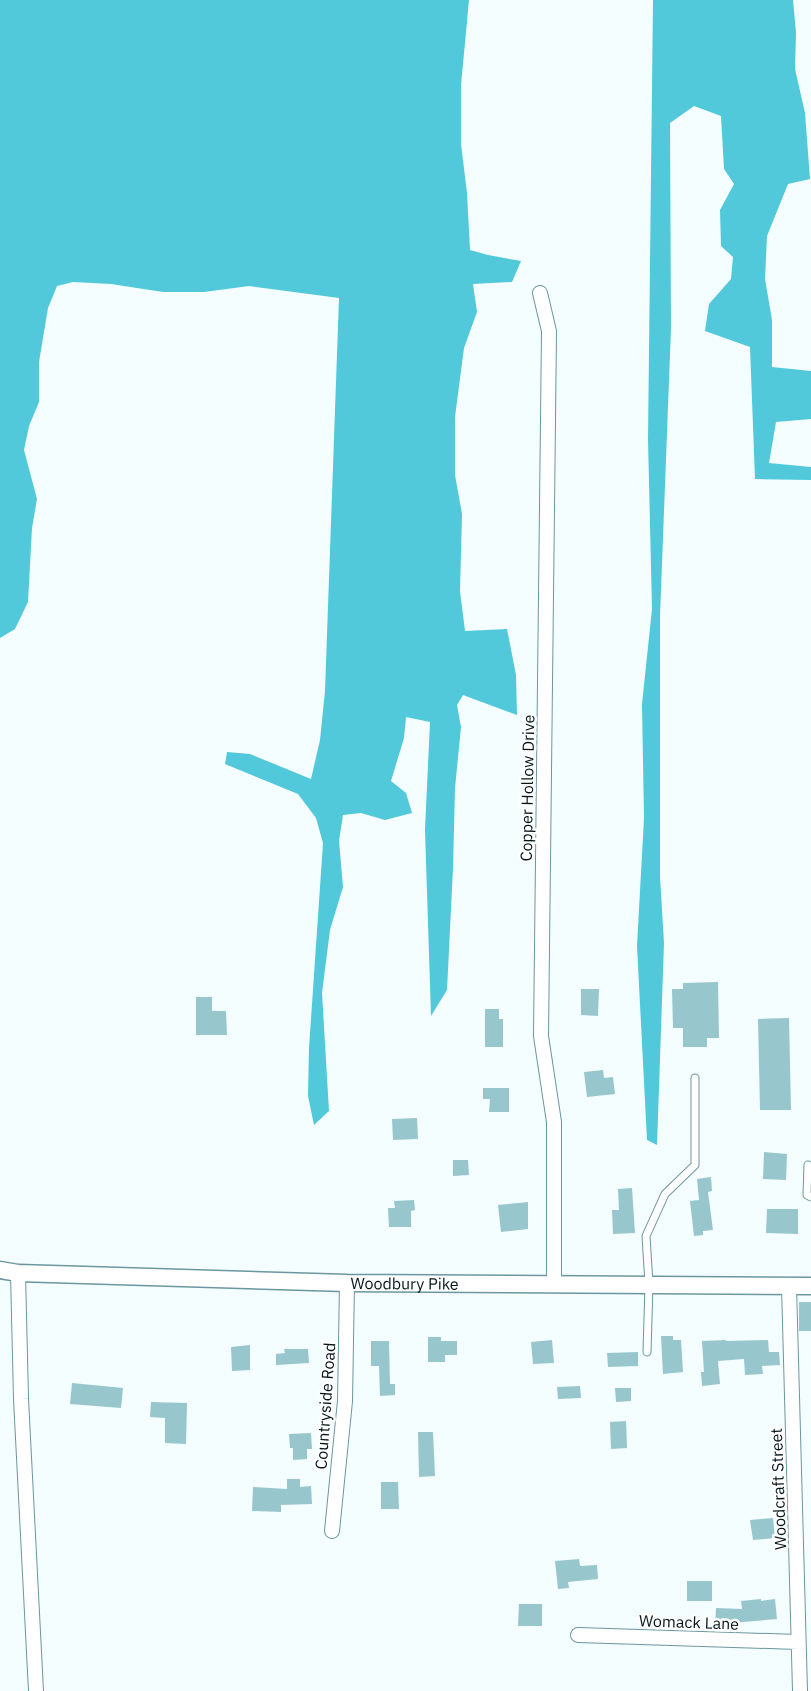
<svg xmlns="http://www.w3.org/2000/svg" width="811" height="1691" font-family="'IBM Plex Sans',sans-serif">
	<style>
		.forest { fill: #51c9da }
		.building { fill: #98c6cd }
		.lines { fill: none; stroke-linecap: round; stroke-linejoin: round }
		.service-casing { stroke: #6b979e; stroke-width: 9 }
		.minor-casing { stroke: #6b979e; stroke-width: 16 }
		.tertiary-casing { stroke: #6b979e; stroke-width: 19 }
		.service { stroke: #fff; stroke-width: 7 }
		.minor { stroke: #fff; stroke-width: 14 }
		.tertiary { stroke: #fff; stroke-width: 16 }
		.labels { text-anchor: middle; stroke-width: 5; stroke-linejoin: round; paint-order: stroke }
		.street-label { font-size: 16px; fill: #041518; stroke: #fff }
	</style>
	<rect width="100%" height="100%" fill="#f4fdff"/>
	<!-- forest -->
	<path class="forest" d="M0 0H469L461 85V144L467 193 470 250 488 255 521 261 512 282 473 284 477 312 464 348 455 417V475L462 514 460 591 465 631 507 629 516 675 517 715 463 695 457 705 461 727 455 788 453 868 447 990 431 1016 425 830 430 722 406 717 404 738 391 781 406 793 412 813 385 820 361 813 343 815 339 841 343 887 330 930 322 993 329 1111 314 1125 308 1096 309 1048 323 843 316 818 298 794 225 764 227 752 250 754 311 779 320 740 325 691 339 298 249 286 204 292H163L111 284 73 282 57 286 48 308 39 362V402L29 426 24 450 37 499 32 528 28 602 15 629 0 638Z
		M653 0H793L796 33 795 69 805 113 810 179 788 184 767 236 765 279 772 320V367L811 371V419L776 422 769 463 811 467V480L755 479 750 347 705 331 709 304 731 279 733 257 721 246 720 210 734 184 724 169 721 116 694 106 670 123 671 328 660 616V877L664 943 657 1145 647 1140 637 946 644 818 642 704 652 609 648 439Z"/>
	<!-- building -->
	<path class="building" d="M718 982 719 1038H707V1047H683V1028H673L672 989H683V983Z
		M581 989H599L598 1016 581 1015Z
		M196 997H212V1011H226L227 1035H196Z
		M485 1009H499V1019H503V1047H485Z
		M789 1018 791 1110H760L758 1019Z
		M603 1070 604 1078 613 1077 615 1094 587 1097 584 1072Z
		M483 1088H509V1112H489L490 1099H483Z
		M417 1118 418 1139 393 1140 392 1119Z
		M764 1152 787 1154 786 1180 763 1179Z
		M453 1160H468L469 1175 453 1176Z
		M711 1177 712 1191 708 1192 713 1230 703 1231V1235L694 1236 690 1201 699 1200 697 1179Z
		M632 1188 635 1233 613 1234 612 1210H619L618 1189Z
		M414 1200 415 1210 411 1211V1227H389L388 1208H395L394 1201Z
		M528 1202V1229L501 1232 498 1205Z
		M767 1209H798V1234L766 1233Z
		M799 1302H811V1331H799Z
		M661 1336H673V1340H681L683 1372 663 1374Z
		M428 1337H441V1341H457V1355H445V1362H428Z
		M552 1340 554 1363 533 1364 531 1342Z
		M726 1340V1341L768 1340 769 1352H779L780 1365 762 1366 763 1374 745 1375 744 1359 718 1361 720 1384 702 1386 701 1372H704L702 1341Z
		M371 1341H389L390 1384H395V1395L380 1396 379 1366H371Z
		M250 1345V1370L232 1371 231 1347Z
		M284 1349H308L309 1363 276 1365V1354L285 1353Z
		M638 1352V1366L608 1367 607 1353Z
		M72 1383 123 1388 121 1408 70 1404Z
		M580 1386 581 1398 558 1399 557 1387Z
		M615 1388H631V1401L616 1402Z
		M151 1402 187 1403 186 1444 165 1443V1418L150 1417Z
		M626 1421 627 1448 611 1449 610 1422Z
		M418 1432H433L435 1476 419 1477Z
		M311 1433 312 1449H307V1459L293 1460V1448H290L289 1434Z
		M287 1479H300V1487L311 1486 312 1504 281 1505V1512L252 1511 253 1487 287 1489Z
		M381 1482H398L399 1509H381Z
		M773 1518 775 1538 753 1540 750 1520Z
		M579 1559 580 1566 597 1565 598 1579 568 1582 569 1588 558 1589 555 1561Z
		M687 1581H712V1601H687Z
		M761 1599V1601L775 1599 777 1619 732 1623 731 1628H715L716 1608 742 1609 741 1601Z
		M519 1604H542V1626H518Z"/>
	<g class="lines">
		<!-- service casing -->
		<g class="service-casing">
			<path id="service" d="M808 1165 807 1195 811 1197
				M647 1352 649 1284 646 1236 665 1194 695 1165V1078"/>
		</g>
		<!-- minor casing -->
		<g class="minor-casing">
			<path id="minor" d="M540 293 549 331 541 1036 554 1122V1283
				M18 1273 21 1399 36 1691
				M789 1286 800 1691
				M332 1531 345 1401 347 1283
				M578 1635 798 1642"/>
		</g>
		<!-- tertiary casing -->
		<g class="tertiary-casing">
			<g id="tertiary">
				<path id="s1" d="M0 1270 18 1273 347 1283 811 1286"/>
			</g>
		</g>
		<!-- service -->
		<use href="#service" class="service"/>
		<!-- minor -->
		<use href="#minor" class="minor"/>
		<!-- tertiary -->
		<use href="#tertiary" class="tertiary"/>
	</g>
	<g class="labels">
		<!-- street labels -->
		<g class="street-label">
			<text transform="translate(527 788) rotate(-89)" y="6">Copper Hollow Drive</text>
			<text dy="6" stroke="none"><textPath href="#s1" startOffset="405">Woodbury Pike</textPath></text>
			<text transform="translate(325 1406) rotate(-86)" y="6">Countryside Road</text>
			<text transform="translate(778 1489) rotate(-92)" y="6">Woodcraft Street</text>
			<text transform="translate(689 1622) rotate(2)" y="6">Womack Lane</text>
		</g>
	</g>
</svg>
